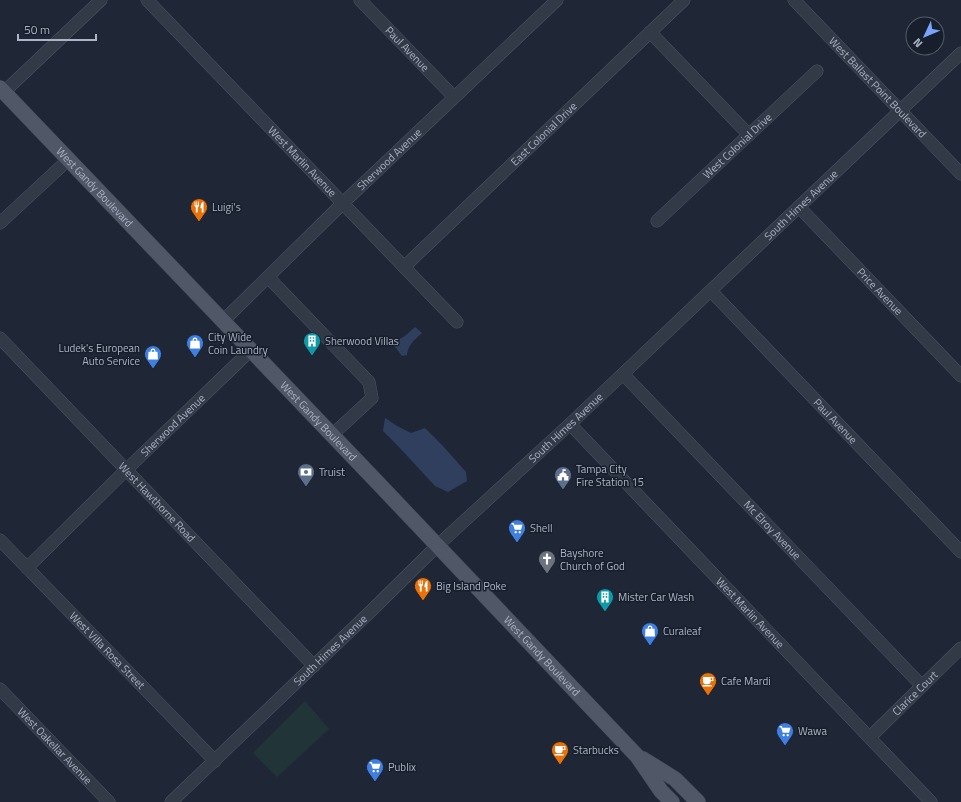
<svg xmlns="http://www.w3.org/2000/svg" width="961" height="802" font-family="'Titillium Web',sans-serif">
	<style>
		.green { fill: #213438 }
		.water { fill: #303f5e }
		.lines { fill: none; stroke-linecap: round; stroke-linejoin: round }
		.minor-casing { stroke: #4d5463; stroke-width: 13 }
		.major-casing { stroke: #3c4351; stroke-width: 16 }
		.minor { stroke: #323a48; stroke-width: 12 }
		.major { stroke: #505868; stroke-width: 15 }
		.labels { text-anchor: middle; stroke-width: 3; stroke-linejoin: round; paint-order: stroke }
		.street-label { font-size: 11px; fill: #acb4c5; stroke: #181f2c }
		.poi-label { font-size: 11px; fill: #acb4c5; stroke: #181f2c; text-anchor: start }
	</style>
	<rect width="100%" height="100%" fill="#1f2737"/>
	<!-- green -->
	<path class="green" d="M305 701 329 729 277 777 253 753Z"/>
	<!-- water -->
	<path class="water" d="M415 327 422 333C414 340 408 345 407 355L402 356 396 348 392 345 393 340C403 340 408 333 415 327Z
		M385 418 397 426 411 433 425 428 442 445 466 472 467 481 448 492 435 486 399 447 383 431Z"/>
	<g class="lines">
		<!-- minor casing -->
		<g class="minor-casing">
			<g id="minor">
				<path id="s1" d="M147 0 457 322"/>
				<path id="s2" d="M360 0 454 97"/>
				<path id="s3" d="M794 0 961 174"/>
				<path d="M650 32 749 135"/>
				<path d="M4 92 101 0"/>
				<path id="s4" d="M799 207 961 376"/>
				<path id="s5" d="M657 221 817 71"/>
				<path d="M0 223 69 159"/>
				<path id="s6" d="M404 267 684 0"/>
				<path d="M268 277 369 382 372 398 332 435"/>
				<path id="s7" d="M711 291 961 552"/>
				<path id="s8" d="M223 321 343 203 557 0"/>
				<path id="s9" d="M0 338 314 666"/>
				<path id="s10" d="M623 374 922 686"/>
				<path id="s11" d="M570 424 931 802"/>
				<path id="s12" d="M0 540 215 761"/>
				<path id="s13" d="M27 568 126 470 251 350"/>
				<path id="s14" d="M0 689 109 802"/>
				<path id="s15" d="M870 737 961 648"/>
				<path id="s16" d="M171 802 371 611 437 546 570 424 961 53"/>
			</g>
		</g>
		<!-- major casing -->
		<g class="major-casing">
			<g id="major">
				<path id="s17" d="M0 88 378 483 637 756 661 791 672 802"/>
				<path d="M643 759 675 779 698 802"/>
			</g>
		</g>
		<!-- minor -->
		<use href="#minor" class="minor"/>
		<!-- major -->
		<use href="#major" class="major"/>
	</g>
	<!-- icons -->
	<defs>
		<g id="restaurant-pin" transform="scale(0.9)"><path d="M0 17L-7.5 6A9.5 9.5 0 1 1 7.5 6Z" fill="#e8710a" stroke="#181f2c"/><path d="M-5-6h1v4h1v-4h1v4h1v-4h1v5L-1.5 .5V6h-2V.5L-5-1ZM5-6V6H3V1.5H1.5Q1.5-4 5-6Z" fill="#fff"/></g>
		<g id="building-pin" transform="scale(0.9)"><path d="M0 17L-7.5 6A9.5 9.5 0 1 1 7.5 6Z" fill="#0f9aa8" stroke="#181f2c"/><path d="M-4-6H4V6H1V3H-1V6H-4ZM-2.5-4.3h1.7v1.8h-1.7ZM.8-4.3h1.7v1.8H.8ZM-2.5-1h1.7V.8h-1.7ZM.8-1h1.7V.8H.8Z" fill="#fff"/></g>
		<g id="shop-pin" transform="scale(0.9)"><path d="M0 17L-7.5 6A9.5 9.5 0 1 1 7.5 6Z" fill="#3f7fe0" stroke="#181f2c"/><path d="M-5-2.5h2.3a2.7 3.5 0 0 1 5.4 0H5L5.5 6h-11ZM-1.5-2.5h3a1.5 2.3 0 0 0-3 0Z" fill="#fff"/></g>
		<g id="bank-pin" transform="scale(0.9)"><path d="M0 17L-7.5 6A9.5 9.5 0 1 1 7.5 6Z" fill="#5c6f8a" stroke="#181f2c"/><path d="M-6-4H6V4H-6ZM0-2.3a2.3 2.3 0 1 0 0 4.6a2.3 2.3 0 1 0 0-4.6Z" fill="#fff"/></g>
		<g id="civic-pin" transform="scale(0.9)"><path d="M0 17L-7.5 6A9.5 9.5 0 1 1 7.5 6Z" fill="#5c6f8a" stroke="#181f2c"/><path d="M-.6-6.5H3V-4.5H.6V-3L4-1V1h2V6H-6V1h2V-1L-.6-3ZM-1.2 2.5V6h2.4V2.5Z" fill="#fff"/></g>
		<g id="supermarket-pin" transform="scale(0.9)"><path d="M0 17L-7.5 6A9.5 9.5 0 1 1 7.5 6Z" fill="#3f7fe0" stroke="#181f2c"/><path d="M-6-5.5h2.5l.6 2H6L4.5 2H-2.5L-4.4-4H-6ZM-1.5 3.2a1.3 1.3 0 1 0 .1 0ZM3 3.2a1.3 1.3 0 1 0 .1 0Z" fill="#fff"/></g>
		<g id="church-pin" transform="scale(0.9)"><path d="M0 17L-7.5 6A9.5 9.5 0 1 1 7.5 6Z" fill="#6b7280" stroke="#181f2c"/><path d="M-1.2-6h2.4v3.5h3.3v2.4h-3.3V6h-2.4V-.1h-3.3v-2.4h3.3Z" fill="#fff"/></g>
		<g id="cafe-pin" transform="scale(0.9)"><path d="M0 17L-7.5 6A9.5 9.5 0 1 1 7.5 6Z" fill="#e8710a" stroke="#181f2c"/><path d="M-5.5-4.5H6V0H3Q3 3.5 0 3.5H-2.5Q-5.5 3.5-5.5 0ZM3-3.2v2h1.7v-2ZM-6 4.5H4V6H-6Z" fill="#fff"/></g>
	</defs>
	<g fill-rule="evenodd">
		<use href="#restaurant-pin" x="199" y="207"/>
		<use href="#building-pin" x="312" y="341"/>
		<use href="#shop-pin" x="195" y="343"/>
		<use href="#shop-pin" x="153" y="354"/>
		<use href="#bank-pin" x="306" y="472"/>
		<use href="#civic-pin" x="563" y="475"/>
		<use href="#supermarket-pin" x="517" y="528"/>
		<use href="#church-pin" x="547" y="559"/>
		<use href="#restaurant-pin" x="423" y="586"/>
		<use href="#building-pin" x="605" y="597"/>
		<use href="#shop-pin" x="650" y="631"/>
		<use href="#cafe-pin" x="708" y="681"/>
		<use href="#supermarket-pin" x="785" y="731"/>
		<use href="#cafe-pin" x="560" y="750"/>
		<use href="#supermarket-pin" x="375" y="767"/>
	</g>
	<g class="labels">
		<!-- street labels -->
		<g class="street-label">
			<text dy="4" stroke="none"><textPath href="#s2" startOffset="68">Paul Avenue</textPath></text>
			<text dy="4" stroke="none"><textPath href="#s3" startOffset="121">West Ballast Point Boulevard</textPath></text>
			<text dy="4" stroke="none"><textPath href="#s6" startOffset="193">East Colonial Drive</textPath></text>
			<text dy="4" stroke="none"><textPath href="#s5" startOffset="110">West Colonial Drive</textPath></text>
			<text dy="4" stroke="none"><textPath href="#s8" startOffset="232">Sherwood Avenue</textPath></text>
			<text dy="4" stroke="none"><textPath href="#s1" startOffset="224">West Marlin Avenue</textPath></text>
			<text dy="4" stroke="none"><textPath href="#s17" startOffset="137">West Gandy Boulevard</textPath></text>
			<text dy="4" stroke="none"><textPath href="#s16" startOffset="868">South Himes Avenue</textPath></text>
			<text dy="4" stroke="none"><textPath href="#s4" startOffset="117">Price Avenue</textPath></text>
			<text dy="4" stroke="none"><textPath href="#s17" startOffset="461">West Gandy Boulevard</textPath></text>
			<text dy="4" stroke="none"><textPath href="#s7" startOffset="180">Paul Avenue</textPath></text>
			<text dy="4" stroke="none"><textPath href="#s13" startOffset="204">Sherwood Avenue</textPath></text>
			<text dy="4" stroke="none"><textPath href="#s16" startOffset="544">South Himes Avenue</textPath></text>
			<text dy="4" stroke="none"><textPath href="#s9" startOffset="227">West Hawthorne Road</textPath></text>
			<text dy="4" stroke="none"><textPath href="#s10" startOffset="216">Mc Elroy Avenue</textPath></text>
			<text dy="4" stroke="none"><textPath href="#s11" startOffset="261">West Marlin Avenue</textPath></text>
			<text dy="4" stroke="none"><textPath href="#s12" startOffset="154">West Villa Rosa Street</textPath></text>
			<text dy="4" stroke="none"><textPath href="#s16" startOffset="220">South Himes Avenue</textPath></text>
			<text dy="4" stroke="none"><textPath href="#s17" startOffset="785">West Gandy Boulevard</textPath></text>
			<text dy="4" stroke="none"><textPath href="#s15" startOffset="63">Clarice Court</textPath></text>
			<text dy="4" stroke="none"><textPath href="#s14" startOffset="79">West Oakellar Avenue</textPath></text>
		</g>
		<!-- poi labels -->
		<g class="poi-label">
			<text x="212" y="211">Luigi's</text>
			<text x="208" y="341">City Wide<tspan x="208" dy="13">Coin Laundry</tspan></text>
			<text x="325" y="345">Sherwood Villas</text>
			<text x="140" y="352" text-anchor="end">Ludek's European<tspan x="140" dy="13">Auto Service</tspan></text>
			<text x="576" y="473">Tampa City<tspan x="576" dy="13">Fire Station 15</tspan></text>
			<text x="319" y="476">Truist</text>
			<text x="530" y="532">Shell</text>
			<text x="560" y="557">Bayshore<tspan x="560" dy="13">Church of God</tspan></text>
			<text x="436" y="590">Big Island Poke</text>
			<text x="618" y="601">Mister Car Wash</text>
			<text x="663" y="635">Curaleaf</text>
			<text x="721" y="685">Cafe Mardi</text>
			<text x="798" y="735">Wawa</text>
			<text x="573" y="754">Starbucks</text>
			<text x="388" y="771">Publix</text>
		</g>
	</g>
	<!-- north arrow -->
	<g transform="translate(925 36) rotate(226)"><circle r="19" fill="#181f2c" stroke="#535b69"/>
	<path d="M0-3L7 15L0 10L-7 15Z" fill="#7aa3fc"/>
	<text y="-6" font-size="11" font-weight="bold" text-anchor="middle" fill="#acb4c5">N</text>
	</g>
	<!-- scale -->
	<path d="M18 34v6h78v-6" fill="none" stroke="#acb4c5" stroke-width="2"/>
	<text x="24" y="34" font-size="12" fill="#acb4c5" stroke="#181f2c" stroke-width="3" paint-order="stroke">50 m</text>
</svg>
